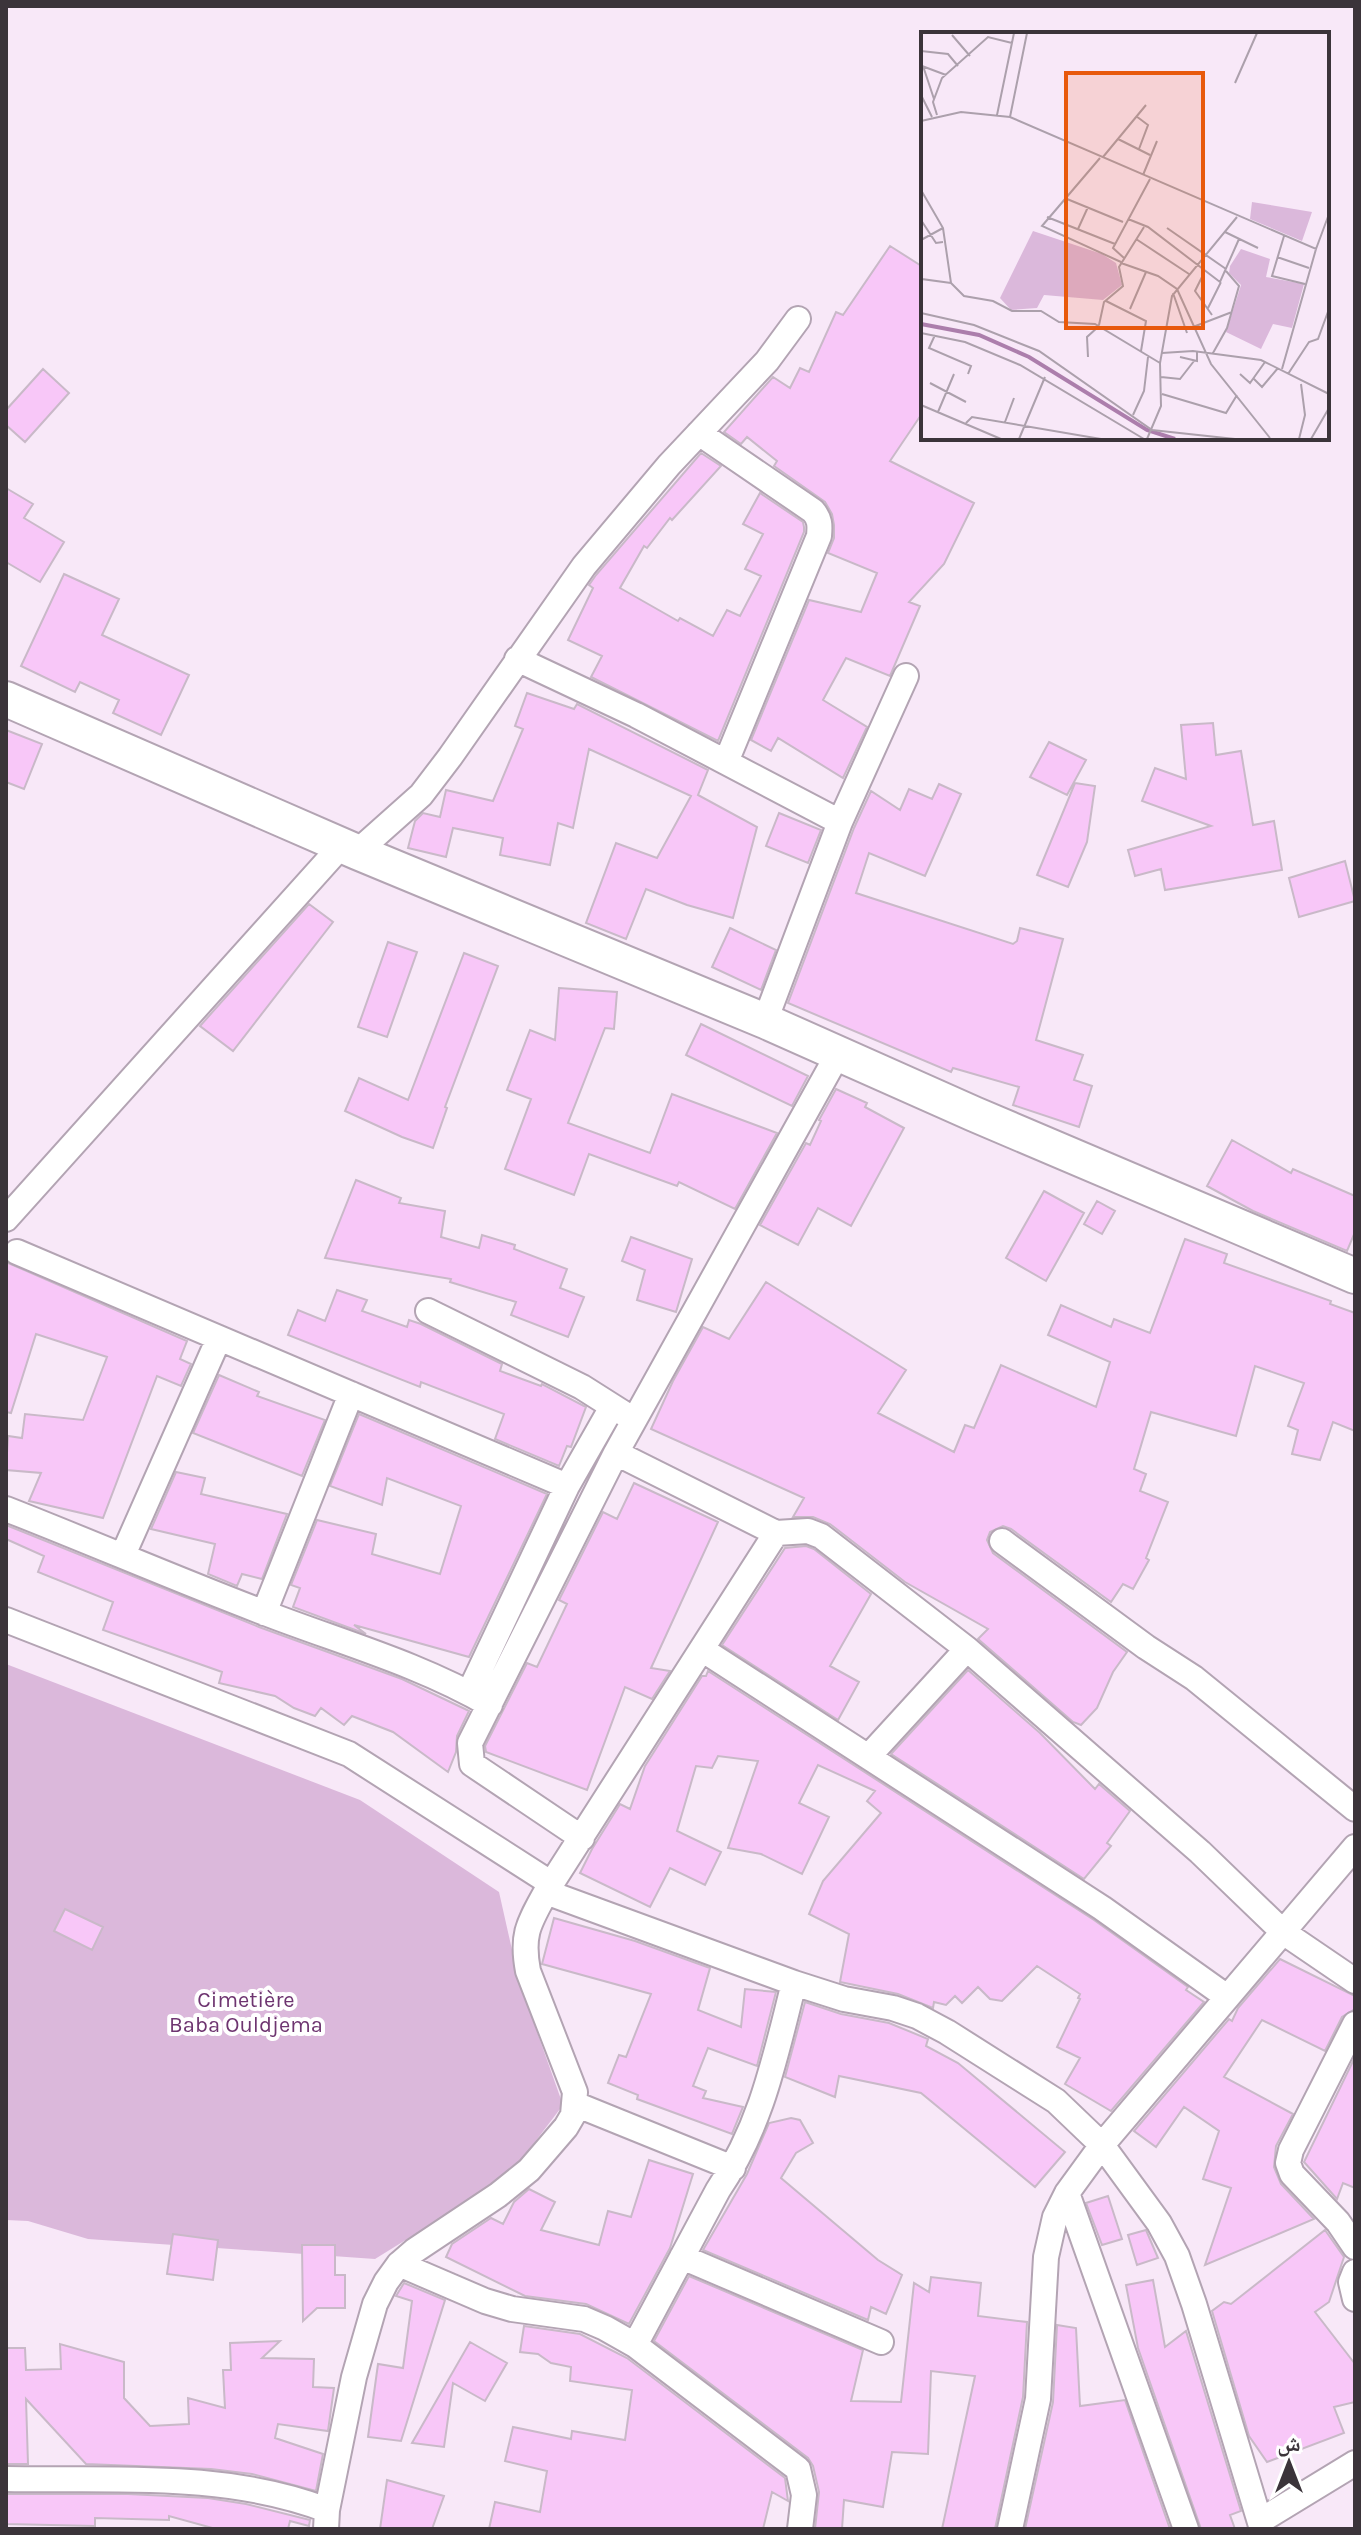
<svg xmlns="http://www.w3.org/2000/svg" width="1361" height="2535" font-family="Karla,'Noto Naskh Arabic',sans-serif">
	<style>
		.green { fill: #dbb8db }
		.building { fill: #f8c7f8; stroke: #c9b9c8; stroke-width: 2 }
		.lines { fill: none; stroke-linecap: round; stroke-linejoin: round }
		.street-casing { stroke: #b3a4b3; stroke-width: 28 }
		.secondary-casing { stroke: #b3a4b3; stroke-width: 38 }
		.street { stroke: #fff; stroke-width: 24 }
		.secondary { stroke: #fff; stroke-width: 34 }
		.labels { text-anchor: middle; stroke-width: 8; stroke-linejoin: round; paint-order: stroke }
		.park-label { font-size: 22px; fill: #6e3570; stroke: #fff }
		.inset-river { fill: none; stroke: #ac7eac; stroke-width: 4 }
		.inset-road { fill: none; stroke: #aca0ac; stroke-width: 2 }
		.view { fill: #e8590c; fill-opacity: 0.15; stroke: #e8590c; stroke-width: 4 }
		.inset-edge { fill: none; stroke: #3b343a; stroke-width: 4 }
	</style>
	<rect width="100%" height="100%" fill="#f8e8f8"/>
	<!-- green -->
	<path class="green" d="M6 1664 360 1800 499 1892 519 1981 563 2105 509 2176 375 2259 88 2239 28 2221 6 2220Z"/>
	<!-- building -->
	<path class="building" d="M890 246 923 267V412L890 461 974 503 944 564 909 602 920 606 890 676 846 658 823 700 867 727 843 778 778 738 771 751 751 740 809 600 861 612 877 573 828 553 834 538V525L832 514 825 502 774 466 777 461 747 437 741 444 724 432 773 377 790 388 800 368 809 372 836 312 843 315Z
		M43 369 69 393 25 442 6 425V410Z
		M701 453 721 466 672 520 670 518 647 548 644 546 620 588 678 621 680 618 713 636 727 610 740 616 761 576 745 569 763 534 743 524 760 493 803 522 804 527V532L718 741 591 677 602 656 568 640 593 588 589 585 596 575Z
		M6 488 33 504 24 518 64 542 40 582 6 562Z
		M64 574 119 599 102 635 189 675 161 735 113 713 119 700 80 682 75 692 21 666Z
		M527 693 574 709 577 704 708 770 698 795 757 827 733 918 687 905 646 889 626 939 586 923 616 843 657 858 691 796 589 749 573 828 558 823 550 865 500 855 503 838 453 828 446 857 408 848 415 821 423 813 440 817 446 790 493 801 523 729 515 726Z
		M1213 723 1216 755 1241 751 1253 825 1274 821 1282 870 1165 890 1161 869 1135 876 1128 850 1211 826 1142 801 1155 768 1186 779 1181 725Z
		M6 730 42 744 24 789 6 782Z
		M1049 742 1086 760 1067 795 1030 777Z
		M1075 783 1095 786 1087 842 1068 887 1037 875Z
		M939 784 961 794 925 876 869 853 856 893 1013 944 1017 941 1020 928 1063 939 1036 1040 1083 1055 1074 1080 1092 1086 1079 1127 1013 1105 1019 1087 953 1068 951 1072 788 1003 854 828 871 791 900 810 909 789 932 799Z
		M779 813 821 830 808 863 766 846Z
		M1345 861 1355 901 1299 917 1289 878Z
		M309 904 333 922 233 1051 200 1026Z
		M730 928 776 950 761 990 712 967Z
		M388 942 417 952 387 1037 358 1027Z
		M464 953 498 966 445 1107 447 1108 433 1148 402 1137 345 1111 359 1078 408 1100Z
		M559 988 617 992 614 1029 605 1028 568 1123 650 1153 672 1094 777 1133 735 1209 679 1182 677 1186 589 1154 574 1195 505 1169 531 1099 507 1090 530 1030 555 1040Z
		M701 1024 808 1076 792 1106 686 1055Z
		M836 1089 867 1103 865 1107 904 1128 851 1226 818 1208 798 1245 760 1225 806 1143 810 1145 821 1121 819 1120Z
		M1232 1140 1291 1173 1293 1169 1355 1196V1232L1347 1251 1253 1211 1207 1186Z
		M356 1180 401 1198 399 1203 445 1211 441 1237 479 1248 482 1235 515 1245 514 1249 567 1269 560 1288 584 1297 568 1337 511 1315 516 1302 450 1282 451 1279 325 1258Z
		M1044 1191 1084 1213 1046 1281 1006 1258Z
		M1097 1201 1115 1211 1102 1234 1084 1224Z
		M631 1237 692 1259 676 1312 637 1300 645 1270 622 1261Z
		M1185 1239 1227 1254 1224 1263 1331 1301 1330 1304 1355 1313V1431L1333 1422 1320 1460 1292 1454 1298 1430 1288 1426 1304 1383 1255 1366 1236 1436 1151 1412 1134 1469 1146 1474 1140 1491 1168 1502 1146 1558 1149 1560 1133 1589 1123 1584 1111 1602 1011 1529 1003 1526 990 1532 987 1540 993 1553 1127 1652 1113 1672 1097 1708 1081 1725 1073 1722 978 1639 988 1629 905 1582 830 1524 813 1517H793L804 1498 651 1429 673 1381 703 1327 729 1339 766 1282 906 1370 878 1413 954 1452 965 1425 974 1428 1001 1365 1096 1407 1110 1362 1048 1335 1061 1305 1111 1327 1114 1319 1150 1333Z
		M6 1262 187 1341 180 1359 191 1364 181 1386 157 1376 103 1518 29 1501 41 1473 6 1470 8 1436 22 1438 25 1414 83 1420 107 1357 36 1334 11 1413 6 1412Z
		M337 1290 367 1300 362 1311 407 1327 409 1320 421 1324 502 1364 500 1371 541 1386 542 1384 586 1407 571 1447 567 1446 559 1466 495 1439 504 1414 421 1382 420 1387 288 1335 298 1310 325 1321Z
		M219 1375 259 1392 257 1396 325 1420 302 1476 193 1433Z
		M359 1414 547 1494 469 1657 354 1625 366 1634 293 1607 300 1588 291 1585 317 1520 376 1534 372 1554 440 1574 461 1506 387 1478 382 1505 330 1486Z
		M176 1472 205 1478 201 1494 287 1514 262 1579 242 1574 237 1586 208 1574 215 1544 151 1529Z
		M634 1483 718 1522 651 1668 670 1671 652 1699 625 1687 587 1790 486 1752 485 1746 527 1663 537 1667 567 1604 559 1600 603 1512 617 1519Z
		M6 1525 259 1627 402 1679 465 1709 469 1711 457 1736 456 1752 448 1772 393 1732 352 1716 344 1725 321 1708 315 1716 294 1708 275 1696 219 1683 222 1672 103 1630 113 1602 38 1572 44 1556 6 1539Z
		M806 1546 814 1549 871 1594 830 1666 859 1682 838 1720 722 1645 785 1548Z
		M968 1670 1040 1733 1095 1789 1099 1784 1130 1811 1107 1843 1111 1846 1084 1879 891 1754Z
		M708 1671 1094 1920 1188 1987 1186 1990 1204 2002 1111 2111 1065 2084 1080 2058 1057 2047 1080 1999 1078 1998 1080 1994 1037 1966 1002 2001 990 1999 978 1987 962 2003 955 1996 946 2005 934 2002 933 2008 898 1994 840 1982 849 1934 809 1914 823 1881 881 1813 867 1801 875 1791 818 1765 799 1803 829 1817 802 1874 761 1854 728 1848 758 1761 718 1756 712 1768 696 1766 677 1831 721 1852 705 1885 670 1868 650 1907 580 1873 592 1849 620 1804 630 1809 645 1766 702 1676H706Z
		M65 1909 103 1927 92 1950 54 1931Z
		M554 1918 635 1941 710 1968 698 2010 741 2027 745 1989 776 1992 757 2066 708 2048 693 2086 706 2091 703 2098 743 2107 732 2134 637 2099 638 2095 608 2083 619 2055 626 2057 651 1994 542 1964Z
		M1280 1959 1355 1996V2009L1342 2017 1325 2051 1262 2020 1224 2077 1293 2114 1276 2146 1274 2167 1281 2184 1314 2219 1205 2265 1231 2188 1203 2179 1219 2131 1184 2107 1156 2147 1134 2131 1229 2019 1232 2021 1238 2008Z
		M805 2002 841 2014 889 2023 928 2039 926 2046 958 2063 1065 2152 1035 2187 921 2093 839 2076 835 2097 785 2077Z
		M1355 2057V2188L1343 2183 1337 2199 1304 2162Z
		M791 2118 800 2120 813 2143 796 2153 781 2178 878 2260 902 2275 886 2314 871 2307 868 2320 703 2250 747 2174 769 2123Z
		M649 2160 693 2174 670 2248 629 2324 586 2304 525 2296 446 2257 452 2244 491 2218 503 2224 514 2202 529 2189 555 2202 541 2230 599 2245 608 2211 631 2217Z
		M1108 2196 1122 2239 1102 2245 1086 2203Z
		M1146 2230 1158 2258 1137 2265 1128 2235Z
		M1325 2230 1344 2257 1329 2302 1315 2312 1355 2364V2402L1334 2407 1344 2433 1267 2462 1249 2436 1212 2311 1224 2302 1231 2304Z
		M173 2234 218 2240 213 2280 167 2274Z
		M302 2245H335V2275H345V2308H317L303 2321Z
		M689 2276 863 2350 851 2401 901 2402 914 2283 929 2292 931 2277 981 2283 978 2316 1027 2322 1023 2397 995 2529H942L975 2376 931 2371 928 2454 892 2452 883 2507 844 2500 842 2529H815L819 2492 813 2466 808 2458 654 2341Z
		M1153 2280 1165 2347 1186 2331 1241 2511 1230 2515 1235 2529H1201L1138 2348 1126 2285Z
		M404 2283 445 2300 401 2441 368 2437 378 2364 403 2368 412 2301 396 2296Z
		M1057 2325 1076 2328 1080 2406 1125 2400 1170 2529H1025L1053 2402Z
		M524 2326 580 2334 627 2358 785 2478 788 2501 772 2492 763 2529H489L495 2502 540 2512 547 2471 505 2461 513 2427 571 2439 572 2431 625 2440 632 2390 570 2381 571 2367 551 2363 538 2354 520 2352Z
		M280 2341 262 2358 314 2359 313 2387 334 2388 328 2431 278 2424 275 2438 323 2454 316 2491 252 2474 211 2469 86 2464 26 2399 28 2464H6V2348H25L26 2370 61 2369 60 2344 124 2362V2398L150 2426 189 2424 188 2398 225 2408 223 2370H231L230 2343Z
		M470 2342 507 2363 485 2401 453 2383 444 2447 412 2443Z
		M387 2480 444 2496 432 2529H380Z
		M6 2494H128L208 2498 246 2504 310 2520 309 2526 290 2521 288 2529H216L169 2516V2520L95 2518V2526L6 2524Z"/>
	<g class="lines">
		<!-- street casing -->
		<g class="street-casing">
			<path id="street" d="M699 433 813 511C820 519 820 525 819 536L726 762
				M517 659 636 715 840 822
				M357 852 421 795 450 757 584 566 669 465 767 361 798 319
				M765 1021 840 822 906 676
				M6 1219 342 845
				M17 1252 567 1486
				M428 1311 582 1387 623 1413
				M616 1453 776 1533 808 1531 821 1536 967 1649 1200 1852 1283 1932 1355 1981
				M6 1509C93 1543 178 1580 265 1613 340 1642 420 1664 490 1705
				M1002 1541 1146 1647 1194 1678 1355 1809
				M123 1555 219 1338
				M264 1613 351 1394
				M6 1620 349 1754 552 1884
				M703 1650 1102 1908 1227 1997
				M469 1693 567 1486 612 1407
				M868 1757 967 1649
				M582 1838 472 1764 470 1743 616 1453 838 1054
				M546 1892 794 1983 844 1999 893 2008 917 2016 947 2032 1056 2101 1102 2145 1159 2223 1177 2256 1194 2304 1262 2529
				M1355 2024 1291 2150 1288 2163 1292 2174 1338 2222 1355 2247
				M575 2104 733 2168
				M1067 2193 1186 2529
				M682 2257 881 2342
				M399 2264 485 2301 512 2309 584 2319 605 2328 635 2345 798 2469 804 2495 800 2529
				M1355 2272 1351 2282 1355 2299
				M635 2345 718 2190C762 2125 775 2057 794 1983
				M6 2479C114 2481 225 2471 327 2510
				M1260 2521 1355 2463
				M326 2529 327 2510 354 2377 375 2304 386 2282 399 2264 414 2251 498 2195 529 2170 566 2127 573 2115 575 2092 528 1971C521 1934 529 1923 546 1892L776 1533
				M1010 2529 1038 2399 1046 2257 1055 2217 1067 2193 1102 2145 1355 1847"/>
		</g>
		<!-- secondary casing -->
		<g class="secondary-casing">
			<path id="secondary" d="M6 699 357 852 765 1021 974 1114 1355 1276"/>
		</g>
		<!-- street -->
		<use href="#street" class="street"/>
		<!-- secondary -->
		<use href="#secondary" class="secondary"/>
	</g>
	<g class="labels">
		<!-- park labels -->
		<g class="park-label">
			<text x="246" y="2007">Cimetière<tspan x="246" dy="25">Baba Ouldjema</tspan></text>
		</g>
	</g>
	<!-- overview -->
	<g transform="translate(921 32)">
		<rect width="408" height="408" fill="#f8e8f8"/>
		<path d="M331 170 391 180 381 209 329 187ZM112 199 181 222 195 231 201 253 182 268 123 263 116 276 90 278 79 266ZM320 217 349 227 345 245 383 252 371 296 352 292 340 317 305 300 320 253 308 241 309 234Z" fill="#dbb8db"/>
		<path class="inset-river" d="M0 292 58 303 108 325 226 398 254 407"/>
		<path class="inset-road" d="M31 3 49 24M0 19 27 22 37 34M1 34 25 43M2 34 13 67M314 51 336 1M0 63 11 85M16 83 12 70 21 46 67 5 91 11M76 83 93 1M215 84 227 93 218 117M89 85 106 1M0 89 40 80 89 85 395 217 408 182M197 107 229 123M182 125 225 73M179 126 121 194 200 230M222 143 236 109M0 158 22 196 30 251 43 264 72 269 91 279H120L138 290 174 292 239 331M146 167 202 190M126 185 194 212M207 187 227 195 299 250 318 207M0 188 15 211 22 210M246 196 305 237M157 197 167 175M304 200 337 216M363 204 351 244 384 252M215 207 268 242M0 208 22 196M356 225 388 236M203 226 192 216 229 147M200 231 237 244 256 257 290 332 349 406M0 238 1 247 30 251M283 241 274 259 291 283M252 261 266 301M185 269 225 289 220 319M287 276 300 250M209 277 225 240M0 281 53 293 118 319 231 398 314 407M178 293 183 270 202 254 198 235 223 195M272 295 311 280M0 301 44 310 99 333 223 407M14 303 8 316 50 334 47 342M241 321 272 319 340 328 408 362M292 321 306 296 318 254 305 239M167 325 166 305 177 295M259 325 276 329V319M361 337 395 217M319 342 329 351 344 330M367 342 388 310 397 307 408 277M240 345 259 347 273 329M333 347 341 355 357 336M9 351 45 370M241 362 305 381 316 363M0 373 80 407M17 380 33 342M212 383 223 359 227 325M84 390 93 366M45 391 51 385 180 407M98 407 124 345M226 407 240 374 239 331 251 264 316 185M330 407H357M378 407 384 383 380 352M390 407 408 376"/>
		<path class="view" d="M145 41H282V296H145Z"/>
		<rect width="408" height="408" class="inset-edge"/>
	</g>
	<!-- border -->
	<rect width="1361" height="2535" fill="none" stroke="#3b343a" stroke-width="16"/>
	<!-- north arrow -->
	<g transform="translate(1289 2463)" stroke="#ffffff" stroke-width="6" paint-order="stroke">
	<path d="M0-6L14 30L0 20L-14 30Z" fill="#3b343a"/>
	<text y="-12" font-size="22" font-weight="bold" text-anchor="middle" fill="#3b343a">ش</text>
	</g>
</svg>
